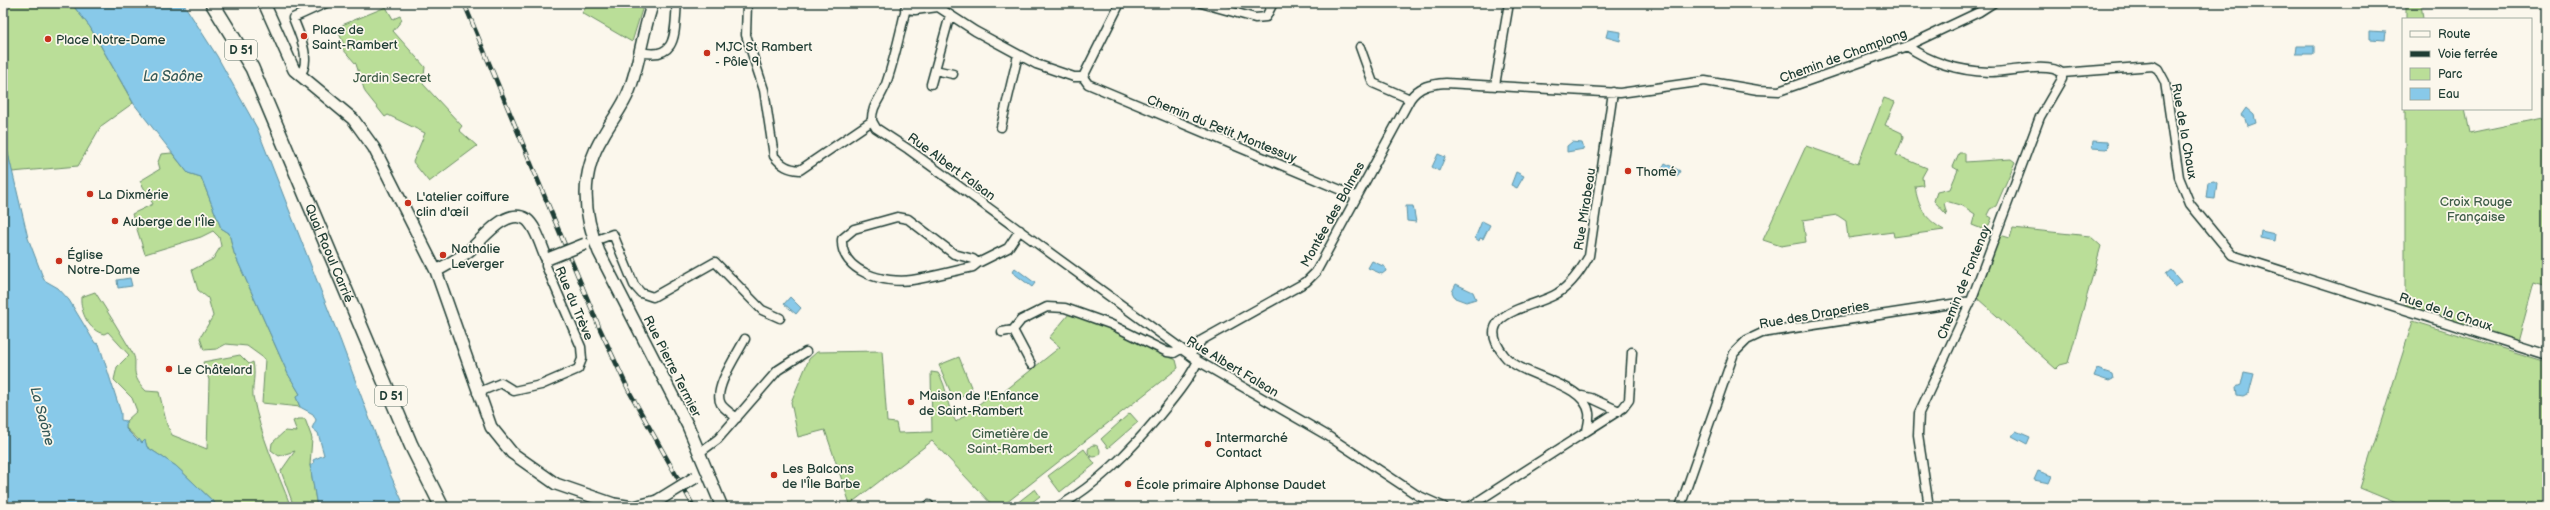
<svg xmlns="http://www.w3.org/2000/svg" width="2550" height="510" font-family="'Balsamiq Sans',sans-serif">
	<style>
		.green { fill: #bade98; stroke: #6c8e66 }
		.water { fill: #88c9e9; stroke: #5e91a1 }
		.lines { fill: none; stroke-linecap: round; stroke-linejoin: round }
		.street-casing { stroke: #1f3d34; stroke-width: 11 }
		.secondary-casing { stroke: #1f3d34; stroke-width: 14 }
		.primary-casing { stroke: #1f3d34; stroke-width: 16 }
		.street { stroke: #fbf7ec; stroke-width: 8 }
		.secondary { stroke: #fbf7ec; stroke-width: 11 }
		.primary { stroke: #fbf7ec; stroke-width: 13 }
		.rail-casing { stroke: #1f3d34; stroke-width: 4.5 }
		.rail { stroke: #fbf7ec; stroke-width: 3; stroke-dasharray: 9; stroke-linecap: butt }
		.secondary-bridge-casing { stroke: #1f3d34; stroke-width: 14; stroke-linecap: butt }
		.secondary-bridge { stroke: #fbf7ec; stroke-width: 11 }
		.poi-dot { fill: #c8321e; stroke: #fbf7ec; stroke-width: 1.5 }
		.labels { text-anchor: middle; stroke-width: 3.5; stroke-linejoin: round; paint-order: stroke }
		.shield { fill: #fbf7ec; stroke: #61756b; stroke-width: 1 }
		.shield-label { font-size: 12px; font-weight: bold; fill: #1f3d34 }
		.poi-label { font-size: 13px; fill: #1f3d34; stroke: #fbf7ec; text-anchor: start }
		.street-label { font-size: 13px; fill: #1f3d34; stroke: #fbf7ec }
		.park-label { font-size: 13px; fill: #3e5d48; stroke: #fbf7ec }
		.water-label { font-size: 14px; font-style: italic; fill: #345958; stroke: #fbf7ec }
	</style>
	<rect width="100%" height="100%" fill="#fbf7ec"/>
	<filter id="ink" filterUnits="userSpaceOnUse"><feTurbulence type="fractalNoise" baseFrequency=".025" numOctaves="2"/><feDisplacementMap in="SourceGraphic" scale="8" xChannelSelector="R" yChannelSelector="G"/><feConvolveMatrix kernelMatrix="1 2 1 2 8 2 1 2 1" color-interpolation-filters="sRGB"/></filter>
	<g filter="url(#ink)">
		<!-- green -->
		<path class="green" d="M3 3H71L90 27 133 103 101 126 78 166 12 172 3 132Z
			M589 3H644L632 42 582 13Z
			M2406 3H2421L2423 19H2406Z
			M386 7 393 19 400 16 402 20 393 31 425 67 423 84 462 126 459 130 477 146 429 182 413 162 425 133 388 115 385 117 365 92 356 64 341 47 344 45 339 33 344 31 342 25Z
			M1884 98 1895 102 1885 125 1902 133 1903 138 1896 155 1927 168 1922 177 1923 185 1915 186C1918 207 1925 219 1944 230L1894 237 1893 232 1848 238 1846 221 1837 215 1803 220 1806 242 1781 246 1763 240 1806 146 1858 164Z
			M2405 109H2465L2470 133 2547 117V287L2534 283 2518 342 2405 308Z
			M172 153 188 173 201 177 221 228 229 233 234 253 288 374 300 394 296 397 300 407 262 403 265 359 247 346 226 344 217 349 204 350 200 338 213 316 208 298 198 290 192 270 213 259 221 246 219 237 213 231 201 237 145 254 132 214 153 204 140 181 160 169 158 162 161 154Z
			M1959 153H1965V162L2011 159 2015 162 1996 206 1990 209 1987 215 1992 218 1989 225 1982 229 1972 225 1975 214 1963 206 1946 201 1944 203 1947 215 1934 201 1937 192 1950 189 1958 170 1953 167Z
			M2013 228 2090 236 2101 246 2068 363 2060 365 2056 369 1977 298 2000 235 2010 238Z
			M95 292C108 312 120 332 132 352 140 365 127 372 146 391L159 392 167 425 172 435 207 449 209 380 203 362 240 355 249 364 253 362C256 376 252 384 253 396 260 434 277 471 291 507H219L176 466 147 447 145 441 142 443 126 428V421L137 411 132 398 114 380 117 367 129 355 108 332 104 334C89 331 80 312 81 297Z
			M1069 314 1123 333 1176 360 1178 368 1001 507H994L932 441 850 504 825 430 798 437 791 402 809 359 817 352 882 351 887 422 896 423 898 433 932 432 931 372 938 373C949 389 945 405 956 422L992 394H1001L1060 347 1049 338Z
			M2413 321 2547 362V507H2406L2360 488Z
			M959 357 973 392 954 400 939 365Z
			M1130 413 1138 422 1108 448 1101 439Z
			M298 419H305L312 438 310 465 317 507H294L281 471 295 451 279 456 271 450 272 443 285 431 297 432 293 421Z
			M1088 451a6 6 0 1 1 12 0a6 6 0 1 1-12 0Z
			M1084 449 1095 464 1060 492 1048 476Z
			M1035 489 1040 496 1026 507H1012Z"/>
		<!-- water -->
		<path class="water" d="M71 3H183L217 56 257 128 341 342 391 476 405 507H317L310 465 314 463 313 460 324 455 318 433 312 428 316 420 313 414 300 407 296 397 300 394 288 374 234 253 229 233 221 228 201 177 188 173 134 104 90 27Z
			M1608 30 1621 32 1620 41 1606 37Z
			M2370 31 2386 32 2385 40 2370 39Z
			M2297 46H2314V54H2296Z
			M2246 108 2254 115 2256 123 2248 126 2246 119 2241 115Z
			M3 132 28 238 44 280 58 288 69 300 95 343 99 344 121 413V420L126 421V429L138 441 139 439 142 443 145 440 147 447 176 466 219 507H3Z
			M2093 141 2107 142 2108 147 2106 149 2092 148Z
			M1572 142 1582 143 1584 149 1567 152V146Z
			M1438 154 1445 157 1439 171 1432 167Z
			M1665 163 1680 171 1677 177 1662 169Z
			M1516 172 1524 176 1517 188 1511 185Z
			M2214 181 2217 183 2215 199 2206 198 2208 182Z
			M1406 206H1413L1416 222 1407 221Z
			M1482 221 1490 225 1483 239 1480 238 1479 241 1475 238Z
			M2261 231 2275 234 2274 241 2260 238Z
			M1372 261 1385 267 1386 271 1382 274 1368 268Z
			M1015 268 1035 283 1032 287 1012 272Z
			M2171 270 2181 282 2174 287 2166 274Z
			M130 278 132 286 118 288 117 280Z
			M1456 284 1473 292 1476 299 1466 302 1455 298 1452 292Z
			M790 297 801 308 796 314 784 304Z
			M2097 369 2112 374 2113 379 2109 381 2094 376Z
			M2244 372 2254 374 2249 393 2243 396 2237 395 2236 387 2241 385Z
			M2016 431 2030 437 2027 444 2012 436Z
			M2038 471 2052 476 2049 483 2034 480Z"/>
		<g class="lines">
			<!-- street casing -->
			<g class="street-casing">
				<path id="street" d="M747 3 746 35 764 90 774 156C782 166 788 169 800 170L872 121
					M1201 3 1255 18 1266 17 1273 3
					M905 9 915 10 938 7 975 31 1036 64 1074 77H1083
					M1907 46C1931 63 1959 71 1989 72 2007 73 2048 61 2062 73L2153 66 2158 69 2165 82 2179 177 2190 204 2232 255 2547 355
					M1360 47 1373 83 1410 99
					M640 52C679 61 674 31 677 3
					M935 70 953 74
					M299 76C313 62 299 33 293 18L326 3
					M1083 77 1088 84 1355 196
					M1083 77 1120 3
					M931 84 950 15
					M1495 85 1509 3
					M872 121 876 128 908 149 1198 361 1328 436 1417 495 1444 507
					M872 121C871 106 881 98 886 84 895 58 901 30 907 3
					M1001 127 1018 55
					M594 241 613 234 634 285 641 293 653 297 715 262 762 310 780 318
					M978 263 973 259 954 254 908 219 897 217 854 229 842 239C840 272 885 284 912 280 933 277 953 271 973 267L978 263 1008 248 1020 230
					M1002 332 1013 330
					M1190 355 1202 340 1306 282 1316 272 1410 99C1419 86 1431 84 1446 83L1620 93 1705 81 1758 90 1779 91 1907 46 1979 12 1993 3
					M1031 364 1013 330 1021 320 1047 307 1065 308 1110 324 1167 352 1174 353 1181 349
					M477 393 501 383 514 391 541 385 578 369 582 359 581 347 546 266V257
					M1582 396 1591 398 1619 411
					M737 418C732 414 724 409 721 404 712 390 738 353 745 339
					M1587 431 1623 408 1629 400 1632 352
					M699 453 718 439 778 370 806 352
					M927 507 929 505
					M1058 507C1099 483 1129 452 1159 416 1173 399 1188 381 1198 361
					M1469 507 1587 431C1588 425 1590 418 1589 413 1584 381 1521 378 1504 355 1469 311 1536 308 1558 293 1572 284 1581 270 1589 256L1613 92
					M1680 507 1734 353 1747 340 1762 333 1971 301
					M1929 507 1918 435 1919 413 1971 301 2040 117 2062 79V73"/>
			</g>
			<!-- secondary casing -->
			<g class="secondary-casing">
				<path id="secondary" d="M264 3 294 70 353 119 374 148 436 271 491 427 512 453 556 484 614 504 633 507
					M653 3C642 32 640 63 629 91 623 107 611 121 603 136 580 173 582 212 599 252L688 426 722 507
					M436 271C447 265 460 258 470 250 483 239 506 207 526 219 536 226 541 246 546 257L550 258
					M634 507 657 501"/>
			</g>
			<!-- primary casing -->
			<g class="primary-casing">
				<g id="primary">
					<path id="s1" d="M212 3 252 68 411 445 442 507"/>
				</g>
			</g>
			<!-- street -->
			<use href="#street" class="street"/>
			<!-- secondary -->
			<use href="#secondary" class="secondary"/>
			<!-- primary -->
			<use href="#primary" class="primary"/>
			<!-- rail casing -->
			<g class="rail-casing">
				<path id="rail" d="M464 3 600 329 629 391 694 507"/>
			</g>
			<!-- rail -->
			<use href="#rail" class="rail"/>
			<!-- secondary-bridge casing -->
			<g class="secondary-bridge-casing">
				<path id="secondary-bridge" d="M550 258 585 244
					M657 501 696 477"/>
			</g>
			<!-- secondary-bridge -->
			<use href="#secondary-bridge" class="secondary-bridge"/>
		</g>
	</g>
	<!-- markers -->
	<g class="poi-dot">
		<circle cx="304" cy="36" r="4"/>
		<circle cx="48" cy="39" r="4"/>
		<circle cx="707" cy="53" r="4"/>
		<circle cx="1628" cy="171" r="4"/>
		<circle cx="90" cy="194" r="4"/>
		<circle cx="408" cy="203" r="4"/>
		<circle cx="115" cy="221" r="4"/>
		<circle cx="443" cy="255" r="4"/>
		<circle cx="59" cy="261" r="4"/>
		<circle cx="169" cy="369" r="4"/>
		<circle cx="911" cy="402" r="4"/>
		<circle cx="1208" cy="444" r="4"/>
		<circle cx="774" cy="475" r="4"/>
		<circle cx="1128" cy="484" r="4"/>
	</g>
	<g class="labels">
		<!-- shield labels -->
		<g class="shield">
			<rect x="225" y="40" width="32" height="20" rx="3"/>
			<rect x="375" y="386" width="32" height="20" rx="3"/>
		</g>
		<g class="shield-label">
			<text x="241" y="54">D 51</text>
			<text x="391" y="400">D 51</text>
		</g>
		<!-- poi labels -->
		<g class="poi-label">
			<text x="312" y="34">Place de<tspan x="312" dy="15">Saint-Rambert</tspan></text>
			<text x="56" y="44">Place Notre-Dame</text>
			<text x="715" y="51">MJC St Rambert<tspan x="715" dy="15">- Pôle 9</tspan></text>
			<text x="1636" y="176">Thomé</text>
			<text x="98" y="199">La Dixmérie</text>
			<text x="416" y="201">L'atelier coiffure<tspan x="416" dy="15">clin d'œil</tspan></text>
			<text x="123" y="226">Auberge de l'Île</text>
			<text x="451" y="253">Nathalie<tspan x="451" dy="15">Leverger</tspan></text>
			<text x="67" y="259">Église<tspan x="67" dy="15">Notre-Dame</tspan></text>
			<text x="177" y="374">Le Châtelard</text>
			<text x="919" y="400">Maison de l'Enfance<tspan x="919" dy="15">de Saint-Rambert</tspan></text>
			<text x="1216" y="442">Intermarché<tspan x="1216" dy="15">Contact</tspan></text>
			<text x="782" y="473">Les Balcons<tspan x="782" dy="15">de l'Île Barbe</tspan></text>
			<text x="1136" y="489">École primaire Alphonse Daudet</text>
		</g>
		<!-- street labels -->
		<g class="street-label">
			<text transform="translate(1843 55) rotate(-20)" y="5">Chemin de Champlong</text>
			<text transform="translate(1222 128) rotate(22)" y="5">Chemin du Petit Montessuy</text>
			<text transform="translate(2185 131) rotate(80)" y="5">Rue de la Chaux</text>
			<text transform="translate(952 166) rotate(36)" y="5">Rue Albert Falsan</text>
			<text transform="translate(1584 209) rotate(-81)" y="5">Rue Mirabeau</text>
			<text transform="translate(1332 214) rotate(-61)" y="5">Montée des Balmes</text>
			<text dy="5" stroke="none"><textPath href="#s1" startOffset="277">Quai Raoul Carrié</textPath></text>
			<text transform="translate(1963 282) rotate(-68)" y="5">Chemin de Fontenay</text>
			<text transform="translate(575 303) rotate(67)" y="5">Rue du Trève</text>
			<text transform="translate(2446 311) rotate(18)" y="5">Rue de la Chaux</text>
			<text transform="translate(1814 314) rotate(-10)" y="5">Rue des Draperies</text>
			<text transform="translate(673 366) rotate(63)" y="5">Rue Pierre Termier</text>
			<text transform="translate(1233 366) rotate(31)" y="5">Rue Albert Falsan</text>
		</g>
		<!-- park labels -->
		<g class="park-label">
			<text x="392" y="82">Jardin Secret</text>
			<text x="2476" y="206">Croix Rouge<tspan x="2476" dy="15">Française</tspan></text>
			<text x="1010" y="438">Cimetière de<tspan x="1010" dy="15">Saint-Rambert</tspan></text>
		</g>
		<!-- water labels -->
		<g class="water-label">
			<text x="173" y="81">La Saône</text>
			<text transform="translate(43 416) rotate(75)" y="5">La Saône</text>
		</g>
	</g>
	<!-- margin -->
	<rect width="2550" height="510" fill="none" stroke="#fbf7ec" stroke-width="16"/>
	<rect x="8" y="8" width="2534" height="494" fill="none" stroke="#1f3d34" stroke-width="1.5" filter="url(#ink)"/>
	<!-- legend -->
	<rect x="2402" y="18" width="130" height="92" fill="#fbf7ec" stroke="#a3ada2"/>
	<rect x="2410" y="31" width="20" height="6" fill="#fbf7ec" stroke="#a3ada2"/>
	<text x="2438" y="38" font-size="12" fill="#1f3d34">Route</text>
	<rect x="2410" y="51" width="20" height="6" fill="#1f3d34" stroke="#a3ada2"/>
	<text x="2438" y="58" font-size="12" fill="#1f3d34">Voie ferrée</text>
	<rect x="2410" y="68" width="20" height="12" fill="#bade98" stroke="#a3ada2"/>
	<text x="2438" y="78" font-size="12" fill="#1f3d34">Parc</text>
	<rect x="2410" y="88" width="20" height="12" fill="#88c9e9" stroke="#a3ada2"/>
	<text x="2438" y="98" font-size="12" fill="#1f3d34">Eau</text>
</svg>
